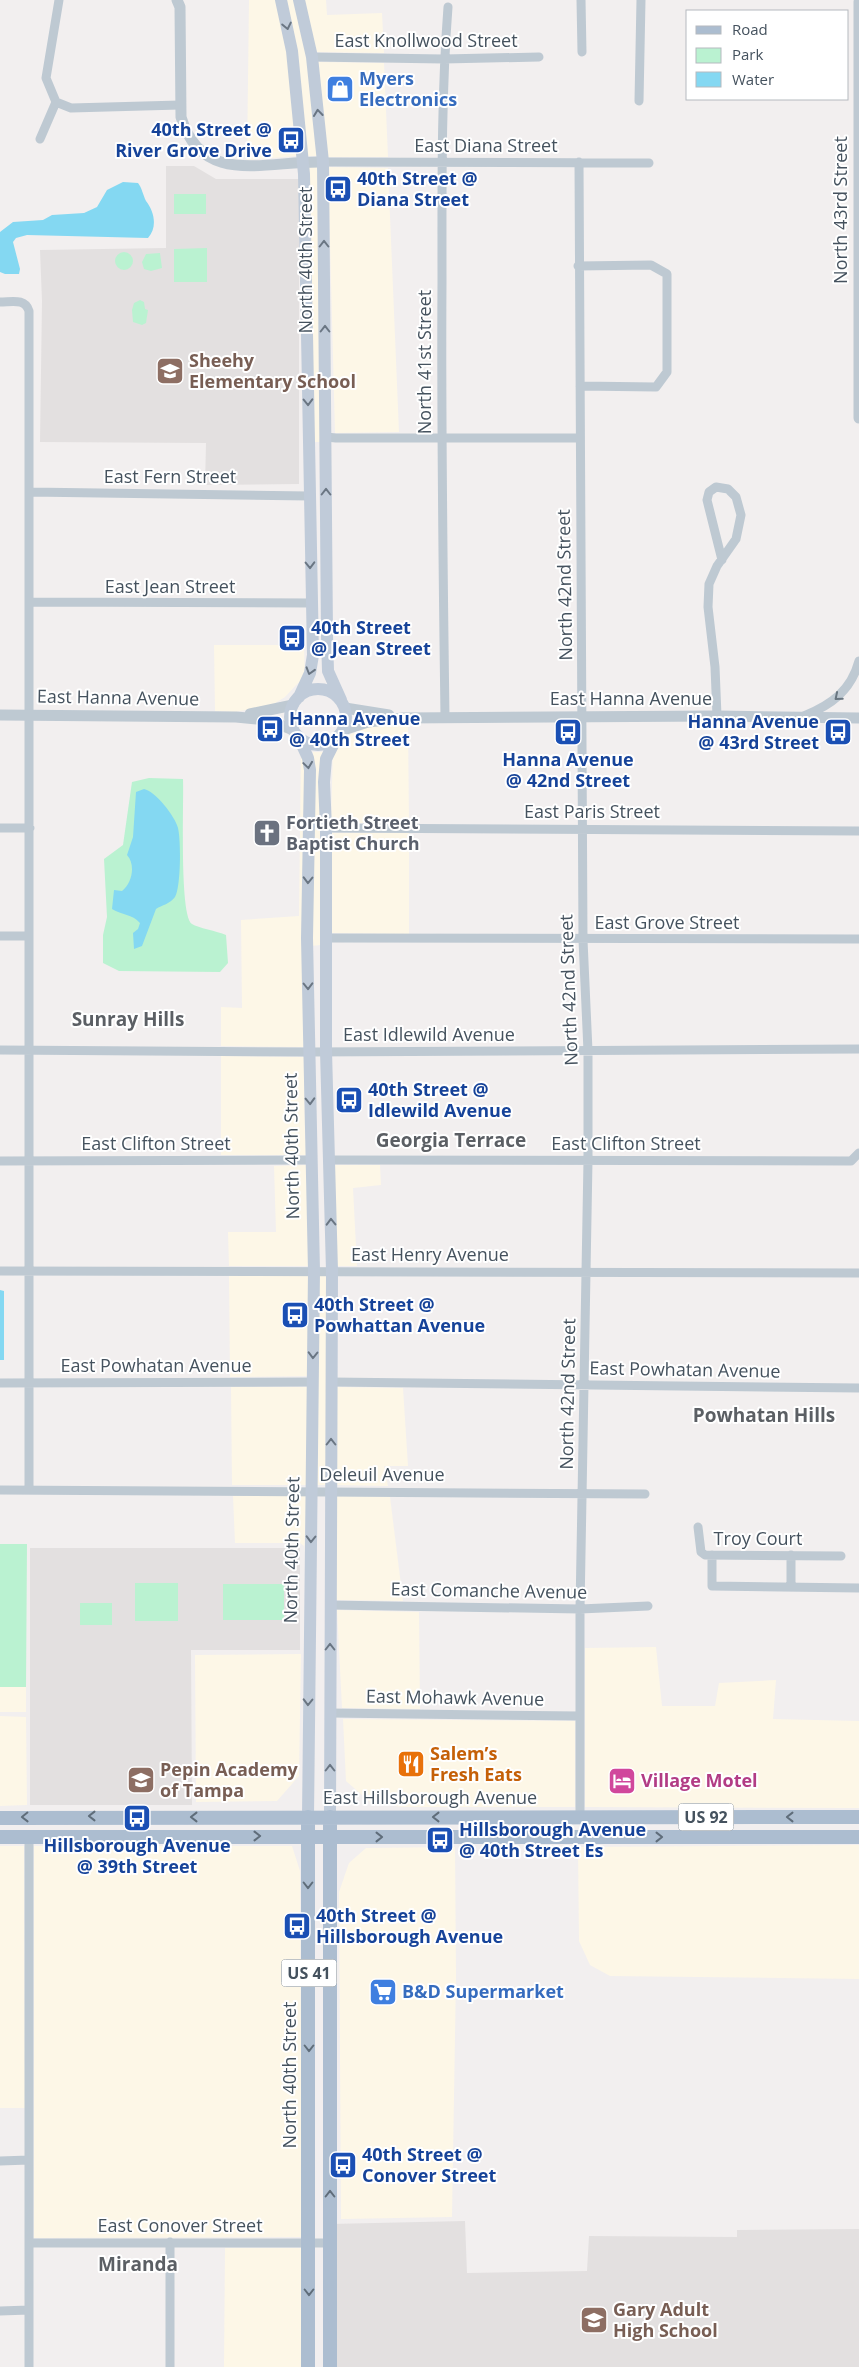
<svg xmlns="http://www.w3.org/2000/svg" width="859" height="2367" font-family="'Open Sans',sans-serif">
	<style>
		.commercial { fill: #fdf7e7 }
		.education { fill: #e3e0e0 }
		.green { fill: #baf2d1 }
		.water { fill: #84d8f2 }
		.lines { fill: none; stroke-linecap: round; stroke-linejoin: round }
		.minor { stroke: #bec9d2; stroke-width: 9 }
		.tertiary { stroke: #bec9d2; stroke-width: 11 }
		.secondary { stroke: #c0cbd9; stroke-width: 12 }
		.primary { stroke: #acbdd0; stroke-width: 14 }
		.oneway { stroke: #6a7683 }
		.oneway2 { stroke: #697681 }
		.oneway3 { stroke: #5f6d7a }
		.labels { text-anchor: middle; stroke-width: 4; stroke-linejoin: round; paint-order: stroke }
		.shield { fill: #fff; stroke: #7d868e; stroke-width: 1 }
		.shield-label { font-size: 16px; font-weight: bold; fill: #45525e }
		.street-label { font-size: 18px; fill: #45525e; stroke: #fff }
		.shop-label { font-size: 18px; font-weight: bold; fill: #366cbe; stroke: #fff; text-anchor: start }
		.transit-label { font-size: 18px; font-weight: bold; fill: #164399; stroke: #fff; text-anchor: start }
		.education-label { font-size: 18px; font-weight: bold; fill: #785e54; stroke: #fff; text-anchor: start }
		.worship-label { font-size: 18px; font-weight: bold; fill: #5b616d; stroke: #fff; text-anchor: start }
		.food-label { font-size: 18px; font-weight: bold; fill: #c56008; stroke: #fff; text-anchor: start }
		.hotel-label { font-size: 18px; font-weight: bold; fill: #b23c85; stroke: #fff; text-anchor: start }
		.neighbourhood-label { font-size: 19px; font-weight: bold; fill: #5b5f64; stroke: #fff }
	</style>
	<rect width="100%" height="100%" fill="#f2efef"/>
	<!-- commercial -->
	<path class="commercial" d="M249 0H276L289 57 297 156 247 160Z
		M286 0H295L307 58 318 156H307Z
		M304 0H326L327 15 382 13 384 53 316 52Z
		M317 62 384 63 388 157H328Z
		M308 167H319L326 442H313Z
		M328 167 388 168 399 432 335 433Z
		M214 645H304L305 680 298 683 285 697 272 705 235 712 215 711Z
		M401 723H408L409 823H331L333 749 342 744 349 735 368 727Z
		M301 749 304 751V1047L221 1046V1007L242 1008 241 920 299 916Z
		M313 752H323L320 945 312 946Z
		M330 833H409V934L329 933Z
		M221 1056 304 1057 305 1139H306L307 1155H221Z
		M307 1165 309 1266H229L228 1232H276L274 1166Z
		M334 1165H380L381 1185 353 1188 357 1266H336Z
		M229 1276H309L308 1376 230 1377Z
		M318 1276H327L326 1485H316Z
		M231 1387H308L307 1485H232Z
		M335 1387 403 1388 408 1466H384L388 1486 336 1485Z
		M233 1496H307L304 1553V1546L300 1543H235Z
		M336 1496 390 1497 403 1601 336 1600Z
		M337 1610 419 1612 420 1709 342 1708Z
		M656 1647 662 1706H715L719 1683 776 1680 773 1719 859 1721V1808L585 1807V1648Z
		M301 1654 299 1776 277 1801 196 1802 195 1655Z
		M0 1687H26V1712H0Z
		M0 1716 26 1717 27 1805 0 1806Z
		M343 1719 575 1721V1807H401L370 1802 346 1781Z
		M859 1845V1979L610 1976 590 1965 579 1941 578 1847Z
		M0 1846H24L25 2108H0Z
		M34 1846H292L300 1871 302 2237 34 2238Z
		M455 1847 456 1976 452 2217 341 2219 339 1892 349 1863 366 1848Z
		M225 2248H302V2367H224Z"/>
	<!-- education -->
	<path class="education" d="M166 166H194L216 179H299V484L205 485 206 443 40 442 42 301 40 250 166 248Z
		M30 1548H300V1650H191L192 1805H30Z
		M465 2221 467 2273 587 2271 589 2236 737 2237V2230L859 2229V2367H330V2224Z"/>
	<!-- green -->
	<path class="green" d="M174 194H206V214H174Z
		M207 248V282H174V249Z
		M115 261a9 9 0 1 1 18 0a9 9 0 1 1-18 0Z
		M160 253 162 268 151 271 144 269 142 262 146 254Z
		M140 300 144 302 145 309 148 310 146 323 142 325 133 322 132 310 134 303Z
		M149 778 183 779C184 801 179 916 192 924 198 928 217 931 226 935L228 963 220 972 119 971 103 963V935L107 917 104 859 123 845 132 782Z
		M0 1544H27L26 1687H0Z
		M135 1583H178V1621H135Z
		M223 1584H284V1620H223Z
		M80 1603H112V1625H80Z"/>
	<!-- water -->
	<path class="water" d="M123 182 138 183C142 188 143 195 146 201 154 211 158 227 148 238L27 235 16 238 13 242 20 269 19 274H5L0 272V232L13 222 43 220 52 215 84 213 97 207 107 190Z
		M144 789C155 791 175 816 178 828 181 840 181 887 175 897 170 904 162 905 156 909L142 946 134 949 133 933 138 929 140 923C132 914 122 915 112 909L114 890 122 891C132 883 136 865 127 855L133 837 136 792Z
		M0 1290 4 1291V1360H0Z"/>
	<g class="lines">
		<!-- minor -->
		<path class="minor" d="M59 0 46 78 56 102 71 108 180 105
			M581 0 582 52
			M312 57 444 59 539 57
			M639 101 641 0
			M40 139 56 102
			M323 162 649 163
			M579 162 583 940 588 1051V1160L580 1609V1817
			M578 266 651 265 667 274V372L656 387 580 386
			M0 302C12 302 25 298 29 311V1490
			M326 437 336 438H579
			M30 492 309 496
			M30 602 311 603
			M717 716 715 667 708 607 709 584 717 566 736 539 741 515 736 497 728 489 716 487 709 492 707 500 722 560
			M804 716C831 705 851 691 859 661
			M445 717C443 572 441 427 442 283 442 191 441 99 448 7
			M0 828H30
			M326 828 859 831
			M0 936H28
			M325 938 859 939
			M0 1050 309 1052 859 1049
			M330 1160 851 1161 859 1153
			M0 1161 312 1160
			M0 1271 859 1273
			M331 1382 859 1388
			M0 1383 312 1382
			M0 1490 645 1494
			M698 1527 701 1552 705 1555 841 1556
			M712 1555V1586L859 1588
			M791 1555V1586
			M330 1605 580 1609 648 1606
			M330 1713 579 1716
			M0 2161 29 2160
			M29 2243H330
			M0 2311 29 2310
			M29 2367V1837
			M170 2367V2242"/>
		<!-- tertiary -->
		<path class="tertiary" d="M177 0 180 7 181 117C202 188 268 160 323 162
			M859 2V418
			M345 708 389 715
			M250 714 293 705
			M0 715 236 717 268 720 293 730
			M343 730 368 722 403 718 717 716 859 718"/>
		<!-- secondary -->
		<path class="secondary" d="M281 0 292 51 304 174 313 655 310 673 299 697
			M299 0 312 57 323 162 327 636 328 671 341 700
			M290 717a28 28 0 1 1 56 0a28 28 0 1 1-56 0Z
			M298 736 308 758 310 770 307 938 314 1271 308 1817
			M330 1817 332 1271 326 1051V828L324 782 326 759 336 739"/>
		<!-- primary -->
		<path class="primary" d="M0 1818 859 1817
			M0 1837H859
			M308 2367V1817
			M330 2367V1817"/>
	</g>
	<!-- one-way arrows -->
	<defs><path id="oneway-chevron" d="M-2-3.5L2.5 0L-2 3.5" fill="none" stroke-width="1.6" stroke-linecap="round" stroke-linejoin="round" transform="scale(1.25)"/></defs>
	<g class="oneway">
		<use href="#oneway-chevron" transform="translate(287 26) rotate(78)"/>
		<use href="#oneway-chevron" transform="translate(318 113) rotate(-96)"/>
		<use href="#oneway-chevron" transform="translate(324 244) rotate(-90)"/>
		<use href="#oneway-chevron" transform="translate(325 329) rotate(-90)"/>
		<use href="#oneway-chevron" transform="translate(308 402) rotate(89)"/>
		<use href="#oneway-chevron" transform="translate(326 492) rotate(-90)"/>
		<use href="#oneway-chevron" transform="translate(310 565) rotate(89)"/>
		<use href="#oneway-chevron" transform="translate(310 671) rotate(107)"/>
		<use href="#oneway-chevron" transform="translate(308 765) rotate(82)"/>
		<use href="#oneway-chevron" transform="translate(308 880) rotate(91)"/>
		<use href="#oneway-chevron" transform="translate(308 986) rotate(89)"/>
		<use href="#oneway-chevron" transform="translate(310 1101) rotate(88)"/>
		<use href="#oneway-chevron" transform="translate(331 1222) rotate(-91)"/>
		<use href="#oneway-chevron" transform="translate(313 1355) rotate(91)"/>
		<use href="#oneway-chevron" transform="translate(331 1442) rotate(-90)"/>
		<use href="#oneway-chevron" transform="translate(311 1539) rotate(91)"/>
		<use href="#oneway-chevron" transform="translate(330 1647) rotate(-90)"/>
		<use href="#oneway-chevron" transform="translate(308 1702) rotate(91)"/>
		<use href="#oneway-chevron" transform="translate(330 1768) rotate(-90)"/>
	</g>
	<use class="oneway2" href="#oneway-chevron" transform="translate(838 697) rotate(140)"/>
	<g class="oneway3">
		<use href="#oneway-chevron" transform="translate(92 1816) rotate(180)"/>
		<use href="#oneway-chevron" transform="translate(25 1817) rotate(179)"/>
		<use href="#oneway-chevron" transform="translate(194 1817) rotate(180)"/>
		<use href="#oneway-chevron" transform="translate(436 1817) rotate(-180)"/>
		<use href="#oneway-chevron" transform="translate(790 1817) rotate(180)"/>
		<use href="#oneway-chevron" transform="translate(257 1836)"/>
		<use href="#oneway-chevron" transform="translate(379 1837)"/>
		<use href="#oneway-chevron" transform="translate(659 1837)"/>
		<use href="#oneway-chevron" transform="translate(308 1885) rotate(90)"/>
		<use href="#oneway-chevron" transform="translate(309 2048) rotate(90)"/>
		<use href="#oneway-chevron" transform="translate(330 2194) rotate(-90)"/>
		<use href="#oneway-chevron" transform="translate(309 2292) rotate(90)"/>
	</g>
	<!-- icons -->
	<defs>
		<g id="shop-square" transform="scale(1.4375)"><rect x="-9" y="-9" width="18" height="18" rx="4" fill="#3f7fe0" stroke="#fff"/><path d="M-5-2.5h2.3a2.7 3.5 0 0 1 5.4 0H5L5.5 6h-11ZM-1.5-2.5h3a1.5 2.3 0 0 0-3 0Z" fill="#fff"/></g>
		<g id="bus-square" transform="scale(1.4375)"><rect x="-9" y="-9" width="18" height="18" rx="4" fill="#1a4fb4" stroke="#fff"/><path d="M-5-6H5V4H4V6H2V4H-2V6H-4V4H-5ZM-3.5-4V0h7V-4ZM-3.5 1.2v1.5H-2V1.2ZM2 1.2v1.5H3.5V1.2Z" fill="#fff"/></g>
		<g id="school-square" transform="scale(1.4375)"><rect x="-9" y="-9" width="18" height="18" rx="4" fill="#8d6e63" stroke="#fff"/><path d="M0-5L7-2L0 1L-7-2ZM-4 1L0 2.5L4 1V4Q0 6-4 4Z" fill="#fff"/></g>
		<g id="church-square" transform="scale(1.4375)"><rect x="-9" y="-9" width="18" height="18" rx="4" fill="#6b7280" stroke="#fff"/><path d="M-1.2-6h2.4v3.5h3.3v2.4h-3.3V6h-2.4V-.1h-3.3v-2.4h3.3Z" fill="#fff"/></g>
		<g id="restaurant-square" transform="scale(1.4375)"><rect x="-9" y="-9" width="18" height="18" rx="4" fill="#e8710a" stroke="#fff"/><path d="M-5-6h1v4h1v-4h1v4h1v-4h1v5L-1.5 .5V6h-2V.5L-5-1ZM5-6V6H3V1.5H1.5Q1.5-4 5-6Z" fill="#fff"/></g>
		<g id="hotel-square" transform="scale(1.4375)"><rect x="-9" y="-9" width="18" height="18" rx="4" fill="#d1479c" stroke="#fff"/><path d="M-6-4.5h1.5V1H6V5H4.5V3h-9V5H-6ZM-4 0a1.8 1.8 0 1 1 3.6 0ZM.5 0V-2.5h3Q6-2.5 6 0Z" fill="#fff"/></g>
		<g id="supermarket-square" transform="scale(1.4375)"><rect x="-9" y="-9" width="18" height="18" rx="4" fill="#3f7fe0" stroke="#fff"/><path d="M-6-5.5h2.5l.6 2H6L4.5 2H-2.5L-4.4-4H-6ZM-1.5 3.2a1.3 1.3 0 1 0 .1 0ZM3 3.2a1.3 1.3 0 1 0 .1 0Z" fill="#fff"/></g>
	</defs>
	<g fill-rule="evenodd">
		<use href="#shop-square" x="340" y="89"/>
		<use href="#bus-square" x="291" y="140"/>
		<use href="#bus-square" x="338" y="189"/>
		<use href="#school-square" x="170" y="371"/>
		<use href="#bus-square" x="292" y="638"/>
		<use href="#bus-square" x="270" y="729"/>
		<use href="#bus-square" x="568" y="732"/>
		<use href="#bus-square" x="838" y="732"/>
		<use href="#church-square" x="267" y="833"/>
		<use href="#bus-square" x="349" y="1100"/>
		<use href="#bus-square" x="295" y="1315"/>
		<use href="#restaurant-square" x="411" y="1764"/>
		<use href="#school-square" x="141" y="1780"/>
		<use href="#hotel-square" x="622" y="1781"/>
		<use href="#bus-square" x="137" y="1818"/>
		<use href="#bus-square" x="440" y="1840"/>
		<use href="#bus-square" x="297" y="1926"/>
		<use href="#supermarket-square" x="383" y="1992"/>
		<use href="#bus-square" x="343" y="2165"/>
		<use href="#school-square" x="594" y="2320"/>
	</g>
	<g class="labels">
		<!-- shield labels -->
		<g class="shield">
			<rect x="678.5" y="1803.5" width="55" height="27" rx="4"/>
			<rect x="281.5" y="1959.5" width="55" height="27" rx="4"/>
		</g>
		<g class="shield-label">
			<text x="706" y="1823">US 92</text>
			<text x="309" y="1979">US 41</text>
		</g>
		<!-- street labels -->
		<g class="street-label">
			<text x="426" y="47">East Knollwood Street</text>
			<text x="486" y="152">East Diana Street</text>
			<text transform="translate(841 210) rotate(-90)" y="6">North 43rd Street</text>
			<text transform="translate(306 260) rotate(-90)" y="6">North 40th Street</text>
			<text transform="translate(425 362) rotate(-90)" y="6">North 41st Street</text>
			<text x="170" y="483">East Fern Street</text>
			<text transform="translate(565 585) rotate(-91)" y="6">North 42nd Street</text>
			<text x="170" y="593">East Jean Street</text>
			<text transform="translate(118 698) rotate(1)" y="6">East Hanna Avenue</text>
			<text x="631" y="705">East Hanna Avenue</text>
			<text x="592" y="818">East Paris Street</text>
			<text x="667" y="929">East Grove Street</text>
			<text transform="translate(569 990) rotate(-92)" y="6">North 42nd Street</text>
			<text x="429" y="1041">East Idlewild Avenue</text>
			<text x="156" y="1150">East Clifton Street</text>
			<text x="626" y="1150">East Clifton Street</text>
			<text transform="translate(292 1146) rotate(-91)" y="6">North 40th Street</text>
			<text x="430" y="1261">East Henry Avenue</text>
			<text x="156" y="1372">East Powhatan Avenue</text>
			<text transform="translate(685 1370) rotate(1)" y="6">East Powhatan Avenue</text>
			<text transform="translate(568 1394) rotate(-89)" y="6">North 42nd Street</text>
			<text x="382" y="1481">Deleuil Avenue</text>
			<text x="758" y="1545">Troy Court</text>
			<text transform="translate(292 1550) rotate(-89)" y="6">North 40th Street</text>
			<text transform="translate(489 1591) rotate(1)" y="6">East Comanche Avenue</text>
			<text transform="translate(455 1698) rotate(1)" y="6">East Mohawk Avenue</text>
			<text x="430" y="1804">East Hillsborough Avenue</text>
			<text transform="translate(290 2075) rotate(-90)" y="6">North 40th Street</text>
			<text x="180" y="2232">East Conover Street</text>
		</g>
		<!-- shop labels -->
		<g class="shop-label">
			<text x="359" y="85">Myers<tspan x="359" dy="21">Electronics</tspan></text>
			<text x="402" y="1998">B&amp;D Supermarket</text>
		</g>
		<!-- transit labels -->
		<g class="transit-label">
			<text x="272" y="136" text-anchor="end">40th Street @<tspan x="272" dy="21">River Grove Drive</tspan></text>
			<text x="357" y="185">40th Street @<tspan x="357" dy="21">Diana Street</tspan></text>
			<text x="311" y="634">40th Street<tspan x="311" dy="21">@ Jean Street</tspan></text>
			<text x="289" y="725">Hanna Avenue<tspan x="289" dy="21">@ 40th Street</tspan></text>
			<text x="819" y="728" text-anchor="end">Hanna Avenue<tspan x="819" dy="21">@ 43rd Street</tspan></text>
			<text x="568" y="766" text-anchor="middle">Hanna Avenue<tspan x="568" dy="21">@ 42nd Street</tspan></text>
			<text x="368" y="1096">40th Street @<tspan x="368" dy="21">Idlewild Avenue</tspan></text>
			<text x="314" y="1311">40th Street @<tspan x="314" dy="21">Powhattan Avenue</tspan></text>
			<text x="459" y="1836">Hillsborough Avenue<tspan x="459" dy="21">@ 40th Street Es</tspan></text>
			<text x="137" y="1852" text-anchor="middle">Hillsborough Avenue<tspan x="137" dy="21">@ 39th Street</tspan></text>
			<text x="316" y="1922">40th Street @<tspan x="316" dy="21">Hillsborough Avenue</tspan></text>
			<text x="362" y="2161">40th Street @<tspan x="362" dy="21">Conover Street</tspan></text>
		</g>
		<!-- education labels -->
		<g class="education-label">
			<text x="189" y="367">Sheehy<tspan x="189" dy="21">Elementary School</tspan></text>
			<text x="160" y="1776">Pepin Academy<tspan x="160" dy="21">of Tampa</tspan></text>
			<text x="613" y="2316">Gary Adult<tspan x="613" dy="21">High School</tspan></text>
		</g>
		<!-- worship labels -->
		<g class="worship-label">
			<text x="286" y="829">Fortieth Street<tspan x="286" dy="21">Baptist Church</tspan></text>
		</g>
		<!-- food labels -->
		<g class="food-label">
			<text x="430" y="1760">Salem’s<tspan x="430" dy="21">Fresh Eats</tspan></text>
		</g>
		<!-- hotel labels -->
		<g class="hotel-label">
			<text x="641" y="1787">Village Motel</text>
		</g>
		<!-- neighbourhood labels -->
		<g class="neighbourhood-label">
			<text x="128" y="1026">Sunray Hills</text>
			<text x="451" y="1147">Georgia Terrace</text>
			<text x="764" y="1422">Powhatan Hills</text>
			<text x="138" y="2271">Miranda</text>
		</g>
	</g>
	<!-- legend -->
	<rect x="686" y="10" width="162" height="90" fill="#ffffff" stroke="#b5babf"/>
	<rect x="696" y="26" width="25" height="8" fill="#acbdd0" stroke="#b5babf"/>
	<text x="732" y="35" font-size="15" fill="#45525e">Road</text>
	<rect x="696" y="48" width="25" height="15" fill="#baf2d1" stroke="#b5babf"/>
	<text x="732" y="60" font-size="15" fill="#45525e">Park</text>
	<rect x="696" y="72" width="25" height="15" fill="#84d8f2" stroke="#b5babf"/>
	<text x="732" y="85" font-size="15" fill="#45525e">Water</text>
</svg>
